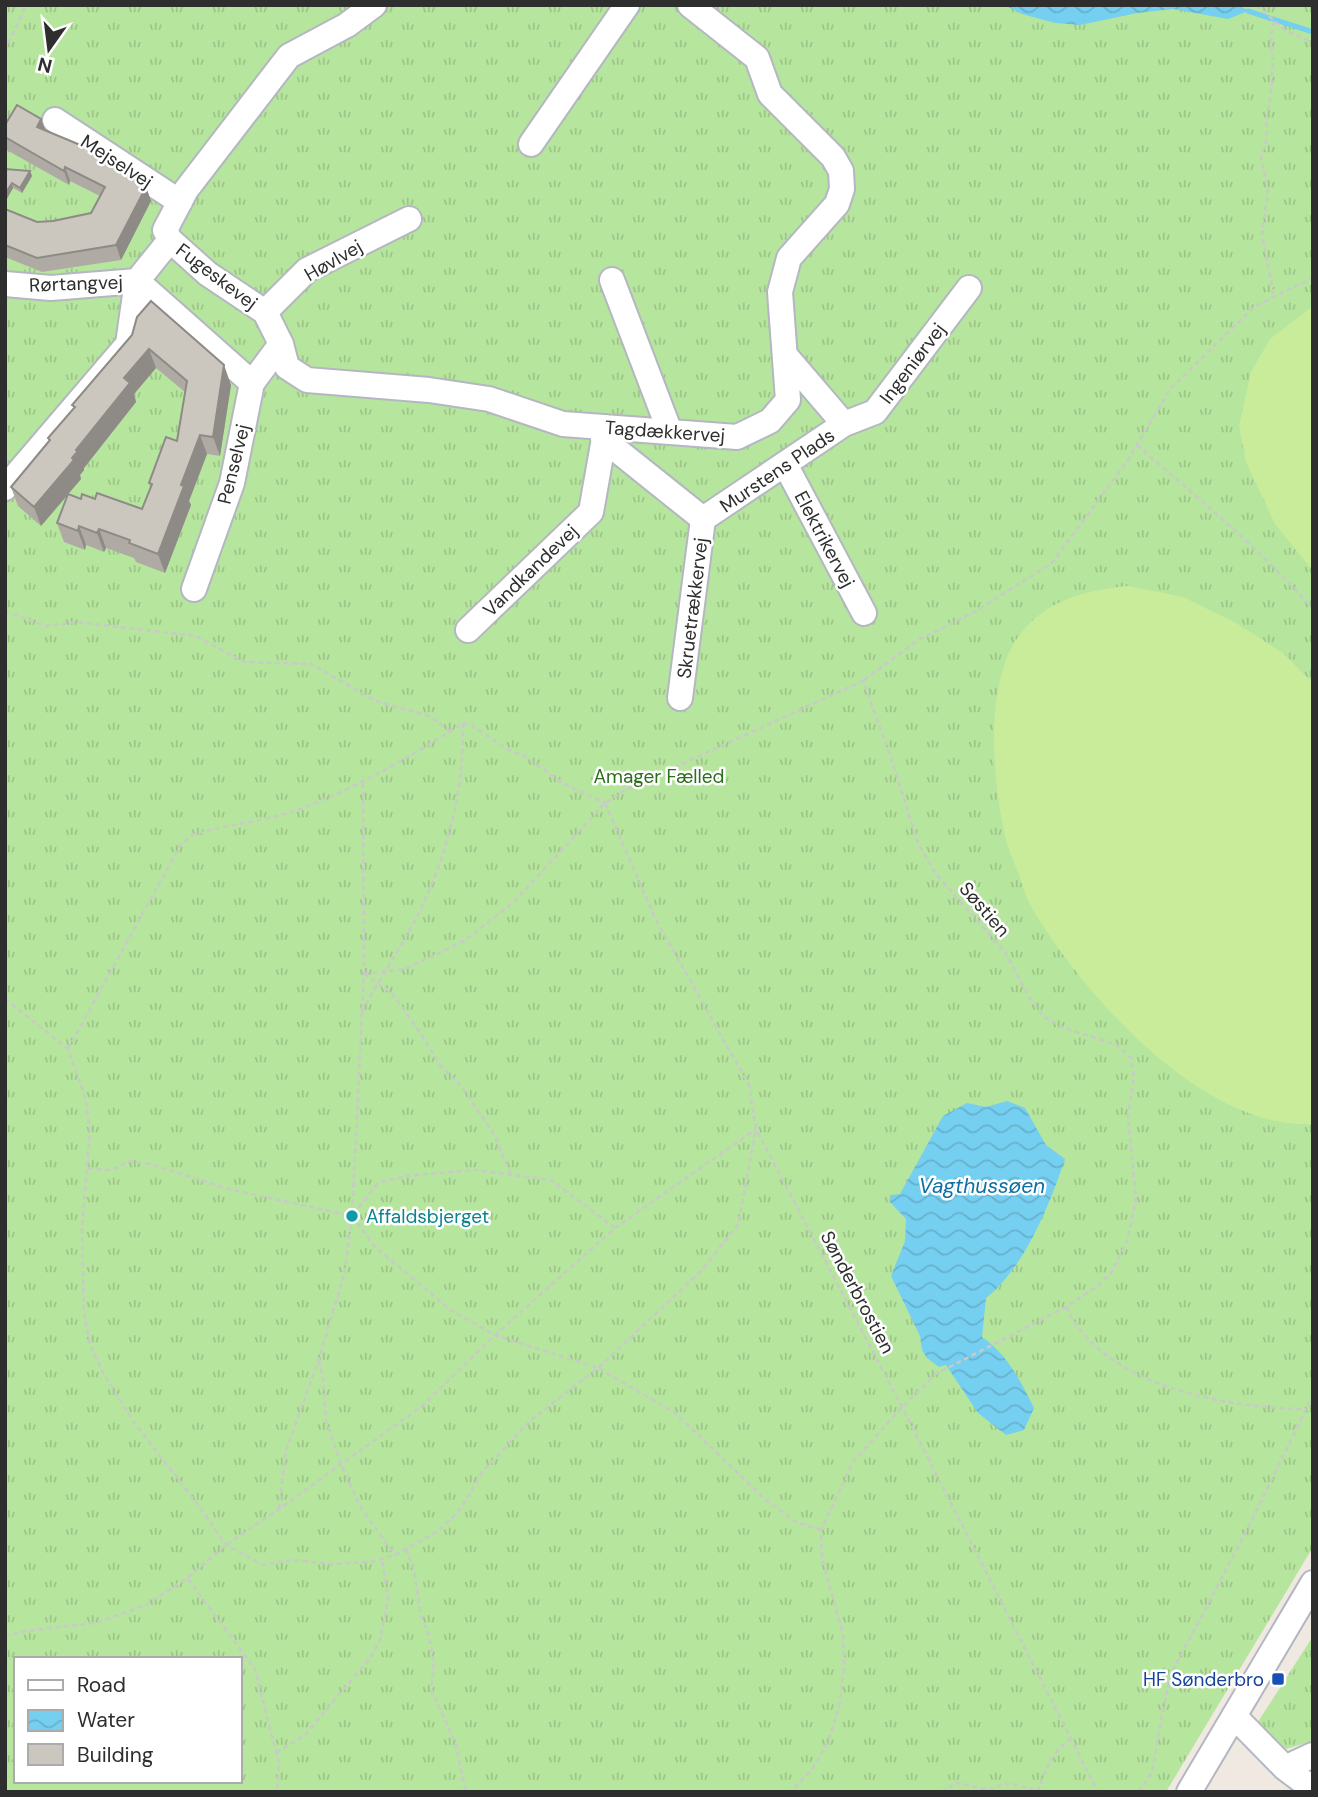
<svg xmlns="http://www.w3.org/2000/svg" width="1318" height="1797" font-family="'DM Sans',sans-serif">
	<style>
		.grass { fill: url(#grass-tufts); fill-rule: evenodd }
		.pitch { fill: #c9ec9a }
		.water { fill: url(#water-waves) }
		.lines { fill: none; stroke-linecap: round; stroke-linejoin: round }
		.stream { stroke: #75cff0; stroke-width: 5 }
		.minor-casing { stroke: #b4b7c1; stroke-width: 28 }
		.path { stroke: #c9c9c9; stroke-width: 2.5; stroke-dasharray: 5 3.5; stroke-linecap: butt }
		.minor { stroke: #fff; stroke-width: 24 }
		.wall { fill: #afaba4; fill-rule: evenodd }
		.shaded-wall { fill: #8e8b86 }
		.building { fill: #cbc7bf; stroke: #8e8b86; stroke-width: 2 }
		.culture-dot { fill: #0f9aa8; stroke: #fff; stroke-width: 2.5 }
		.transit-dot { fill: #1a4fb4; stroke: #fff; stroke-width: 2.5 }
		.labels { text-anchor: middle; stroke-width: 5; stroke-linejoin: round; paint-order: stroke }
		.street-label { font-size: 19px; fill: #2e2e2e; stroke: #fff }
		.park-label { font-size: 19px; fill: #2c6e1b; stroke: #fff }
		.culture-label { font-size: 19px; fill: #0d838f; stroke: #fff; text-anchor: start }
		.transit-label { font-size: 19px; fill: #164399; stroke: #fff; text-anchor: end }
		.water-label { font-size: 21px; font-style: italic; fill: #0d6fa3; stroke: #fff }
	</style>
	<defs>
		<pattern id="grass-tufts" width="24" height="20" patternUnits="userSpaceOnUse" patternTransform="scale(1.75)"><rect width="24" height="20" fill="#b6e59e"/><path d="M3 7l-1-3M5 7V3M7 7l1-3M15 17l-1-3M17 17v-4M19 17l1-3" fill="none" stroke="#9dc588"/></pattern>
		<pattern id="water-waves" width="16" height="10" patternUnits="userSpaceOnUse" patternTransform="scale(1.75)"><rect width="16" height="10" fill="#75cff0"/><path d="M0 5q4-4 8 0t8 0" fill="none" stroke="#66b2ce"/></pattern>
	</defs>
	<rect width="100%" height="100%" fill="#efe9e1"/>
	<!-- grass -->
	<path class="grass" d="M5 5H1313V1547L1166 1792H5ZM16 1659H240V1781H16Z
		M1313 1636V1741L1286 1749 1273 1742 1256 1725Z"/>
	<!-- pitch -->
	<path class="pitch" d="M1313 306V571L1275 524 1246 462 1239 426 1251 372 1270 339Z
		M1128 586 1183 597 1236 623 1283 653 1313 683V1124C1203 1130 1085 996 1033 910 1027 900 1023 887 1019 875 1014 862 1008 849 1005 836 992 777 982 672 1027 626 1055 597 1089 590 1128 586Z"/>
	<!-- water -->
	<path class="water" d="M1004 5H1239L1248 11 1228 19 1173 9 1137 13 1080 25 1055 23 1022 14Z
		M1007 1101 1025 1108 1046 1145 1065 1159C1049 1206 1025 1267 986 1298L982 1337C1007 1354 1021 1381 1034 1408L1024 1430 1006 1435 978 1413 946 1365 939 1367 927 1358 922 1350 920 1336 891 1276 905 1241 906 1219 890 1202 891 1195 900 1194 943 1116 967 1103 986 1107Z"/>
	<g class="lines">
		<!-- stream -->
		<path class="stream" d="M1248 11 1313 32"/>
		<!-- minor casing -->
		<g class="minor-casing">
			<path id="minor" d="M374 5 347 25 289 56 186 190 165 230 170 240 208 274 265 312 281 344 287 367 307 380 429 390 489 399 563 424 737 437 770 421 788 400 780 292 789 258 837 204 842 189 841 171 833 157 770 94 757 58 690 5
				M55 120 180 202
				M531 144 627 5
				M612 280 670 432
				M137 281 252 383
				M5 284 51 288 137 281 170 240
				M265 312 307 270 409 219
				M844 424 875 412 969 288
				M603 439 703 519 680 698
				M785 464 864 613
				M5 488 128 344 137 281
				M703 519 844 424 785 355
				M194 589 232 483 252 383 281 344
				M468 630 591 512 606 427
				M1234 1716 1285 1768 1313 1789
				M1285 1768 1313 1755
				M1189 1792 1313 1583"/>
		</g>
		<!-- path -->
		<path class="path" d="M1256 5 1285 30 1313 43
			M1274 21 1271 39 1273 62 1270 102 1266 120 1267 138 1261 157 1268 191 1262 234 1274 296
			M5 51 26 5
			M1137 445C1197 497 1260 549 1313 609
			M5 611 46 626 76 622 196 636 244 662 311 664 376 701 429 716 450 731
			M864 680 918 640 976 611 1052 563 1128 460 1170 389 1255 306 1313 278
			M463 723 471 725 507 749 526 757 564 784 605 803
			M363 783 364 974 352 1216 375 1247 452 1311 495 1335 598 1368 674 1412 766 1500 796 1522 821 1530
			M605 803 656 920 749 1085 756 1129 902 1407 1098 1792
			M364 974 405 969 464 941 514 902 605 803 625 790 863 681 890 755 918 843 935 873 1005 952 1029 997 1043 1016 1064 1028 1117 1045 1131 1058 1134 1077 1128 1116 1136 1199 1127 1241 1112 1272 1096 1287 1066 1307 936 1374 902 1407 853 1462 821 1530 822 1558 843 1634 844 1668 839 1707 828 1742 812 1769 791 1792
			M364 974 392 993 421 1034 440 1065 462 1087 493 1133 511 1174
			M5 999 68 1049 85 1097 90 1130 82 1227 84 1313 90 1344 102 1371 133 1421 199 1506 226 1545 263 1565 293 1560 331 1564 371 1562 395 1555 437 1532 459 1511 483 1471 531 1420 598 1368 700 1272 738 1225 756 1129
			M362 1012C382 974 407 939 425 900 450 845 464 783 463 723
			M68 1049 181 844 192 835C226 824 264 822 297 810 357 788 410 757 463 723
			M88 1168 107 1170 119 1167 128 1161 150 1164 232 1190 352 1216
			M1066 1307C1104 1387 1226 1408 1306 1409
			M319 1360 323 1379 326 1421 341 1464 360 1506 395 1555
			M279 1509 286 1450 319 1359 345 1271 352 1216 378 1183 406 1176 474 1170 551 1180 614 1227
			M406 1549 414 1570 421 1616 429 1636 434 1663 431 1689 455 1742 466 1792
			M188 1579 255 1669 279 1764 277 1792
			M5 1636 26 1631 95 1623 146 1605 187 1578 226 1545 279 1509 422 1406 495 1335 615 1228 756 1129
			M276 1753 305 1735 370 1658 380 1640 388 1600 382 1559
			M941 1792 957 1783 989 1790 1003 1784H1012L1038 1791
			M1038 1792C1045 1769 1052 1753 1071 1738
			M1139 1792 1152 1772 1164 1705 1171 1674 1246 1532 1313 1395"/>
		<!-- minor -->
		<use href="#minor" class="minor"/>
	</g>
	<!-- wall -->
	<path class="wall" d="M5 125 46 131 146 187 151 201 121 260 42 272 5 257V209L37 222 53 221 91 213 100 196 70 181 69 185 5 149Z
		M5 169 30 171 32 176 22 193 13 188 5 202Z
		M132 335 231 385 220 456 207 454 189 501 191 505 165 573 136 562 134 558 106 548 104 552 86 545 85 550 64 542 57 523 67 496 41 526 18 506 11 487 49 441 48 438 74 408 72 405ZM156 368 185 392 177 441 149 483 150 487 142 509 95 499H81L68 494 81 479 80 475 84 470V468L136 402 134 394Z"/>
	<!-- shaded-wall -->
	<path class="shaded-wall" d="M41 119 47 134 37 127Z
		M65 167 70 181 69 185 64 171Z
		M30 171 32 176 22 193 20 188Z
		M12 183 13 188 5 202V194Z
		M146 187 151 201 121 260 116 245Z
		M149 349 156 368 134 394 136 402 84 468V470L80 475 81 479 41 526 34 507 72 458 76 450 124 378Z
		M224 365 231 385 220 456 213 437Z
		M200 435 207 454 189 501 191 505 165 573 158 554 181 485Z
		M79 526 86 545 85 550 78 531Z
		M99 529 106 548 104 552 97 533Z"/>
	<!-- building -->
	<path class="building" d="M17 105 41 119 37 127 85 147 146 187 116 245 37 258 5 245V209L37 222 53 221 91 213 105 187 65 167 64 171 5 137V125Z
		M5 169 30 171 20 188 12 183 5 194Z
		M151 301 224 365 213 437 200 435 181 485 184 486 158 554 129 543 130 540 99 529 97 533 79 526 78 531 57 523 68 494 81 499 82 494 95 499 97 493 142 509 152 484 149 483 166 437 177 441 187 381 149 349 124 378 130 383 76 450 78 451 72 458 74 460 34 507 11 487 50 440 48 438 75 407 72 405 132 335 137 317Z"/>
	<!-- markers -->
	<circle class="culture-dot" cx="352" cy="1216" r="7"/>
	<rect class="transit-dot" x="1271" y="1672" width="14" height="14" rx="3.5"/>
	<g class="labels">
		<!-- street labels -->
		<g class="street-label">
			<text transform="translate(117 161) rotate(33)" y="7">Mejselvej</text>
			<text transform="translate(333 260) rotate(-30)" y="7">Høvlvej</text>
			<text transform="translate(217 276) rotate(37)" y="7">Fugeskevej</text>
			<text transform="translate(76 283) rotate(-2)" y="7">Rørtangvej</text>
			<text transform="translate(912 363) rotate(-53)" y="7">Ingeniørvej</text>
			<text transform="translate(665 431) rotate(4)" y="7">Tagdækkervej</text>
			<text transform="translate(233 464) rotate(-76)" y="7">Penselvej</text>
			<text transform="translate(777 470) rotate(-34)" y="7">Murstens Plads</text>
			<text transform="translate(825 539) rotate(62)" y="7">Elektrikervej</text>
			<text transform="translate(530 570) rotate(-44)" y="7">Vandkandevej</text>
			<text transform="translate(692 608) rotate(-83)" y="7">Skruetrækkervej</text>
			<text transform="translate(985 909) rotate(49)" y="7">Søstien</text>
			<text transform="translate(858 1292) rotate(62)" y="7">Sønderbrostien</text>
		</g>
		<!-- park labels -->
		<g class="park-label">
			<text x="659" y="783">Amager Fælled</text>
		</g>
		<!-- culture labels -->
		<g class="culture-label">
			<text x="366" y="1223">Affaldsbjerget</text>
		</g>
		<!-- transit labels -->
		<g class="transit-label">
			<text x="1264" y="1686">HF Sønderbro</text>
		</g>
		<!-- water labels -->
		<g class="water-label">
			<text x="982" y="1193">Vagthussøen</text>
		</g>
	</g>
	<!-- border -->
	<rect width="1318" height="1797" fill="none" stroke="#2e2e2e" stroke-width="14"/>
	<!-- legend -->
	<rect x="14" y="1657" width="228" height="126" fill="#ffffff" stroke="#ababab" stroke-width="2"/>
	<rect x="28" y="1680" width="35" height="10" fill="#ffffff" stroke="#ababab" stroke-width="2"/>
	<text x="77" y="1692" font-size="21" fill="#2e2e2e">Road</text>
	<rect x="28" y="1710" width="35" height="21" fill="url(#water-waves)" stroke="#ababab" stroke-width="2"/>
	<text x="77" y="1727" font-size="21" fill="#2e2e2e">Water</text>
	<rect x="28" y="1744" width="35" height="21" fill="#cbc7bf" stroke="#ababab" stroke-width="2"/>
	<text x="77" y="1762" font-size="21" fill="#2e2e2e">Building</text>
	<!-- north arrow -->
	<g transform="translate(49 49) rotate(194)" stroke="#ffffff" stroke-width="5" paint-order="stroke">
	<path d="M0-5L12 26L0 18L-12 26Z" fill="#2e2e2e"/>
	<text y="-10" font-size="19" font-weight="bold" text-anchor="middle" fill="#2e2e2e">N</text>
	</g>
</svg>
